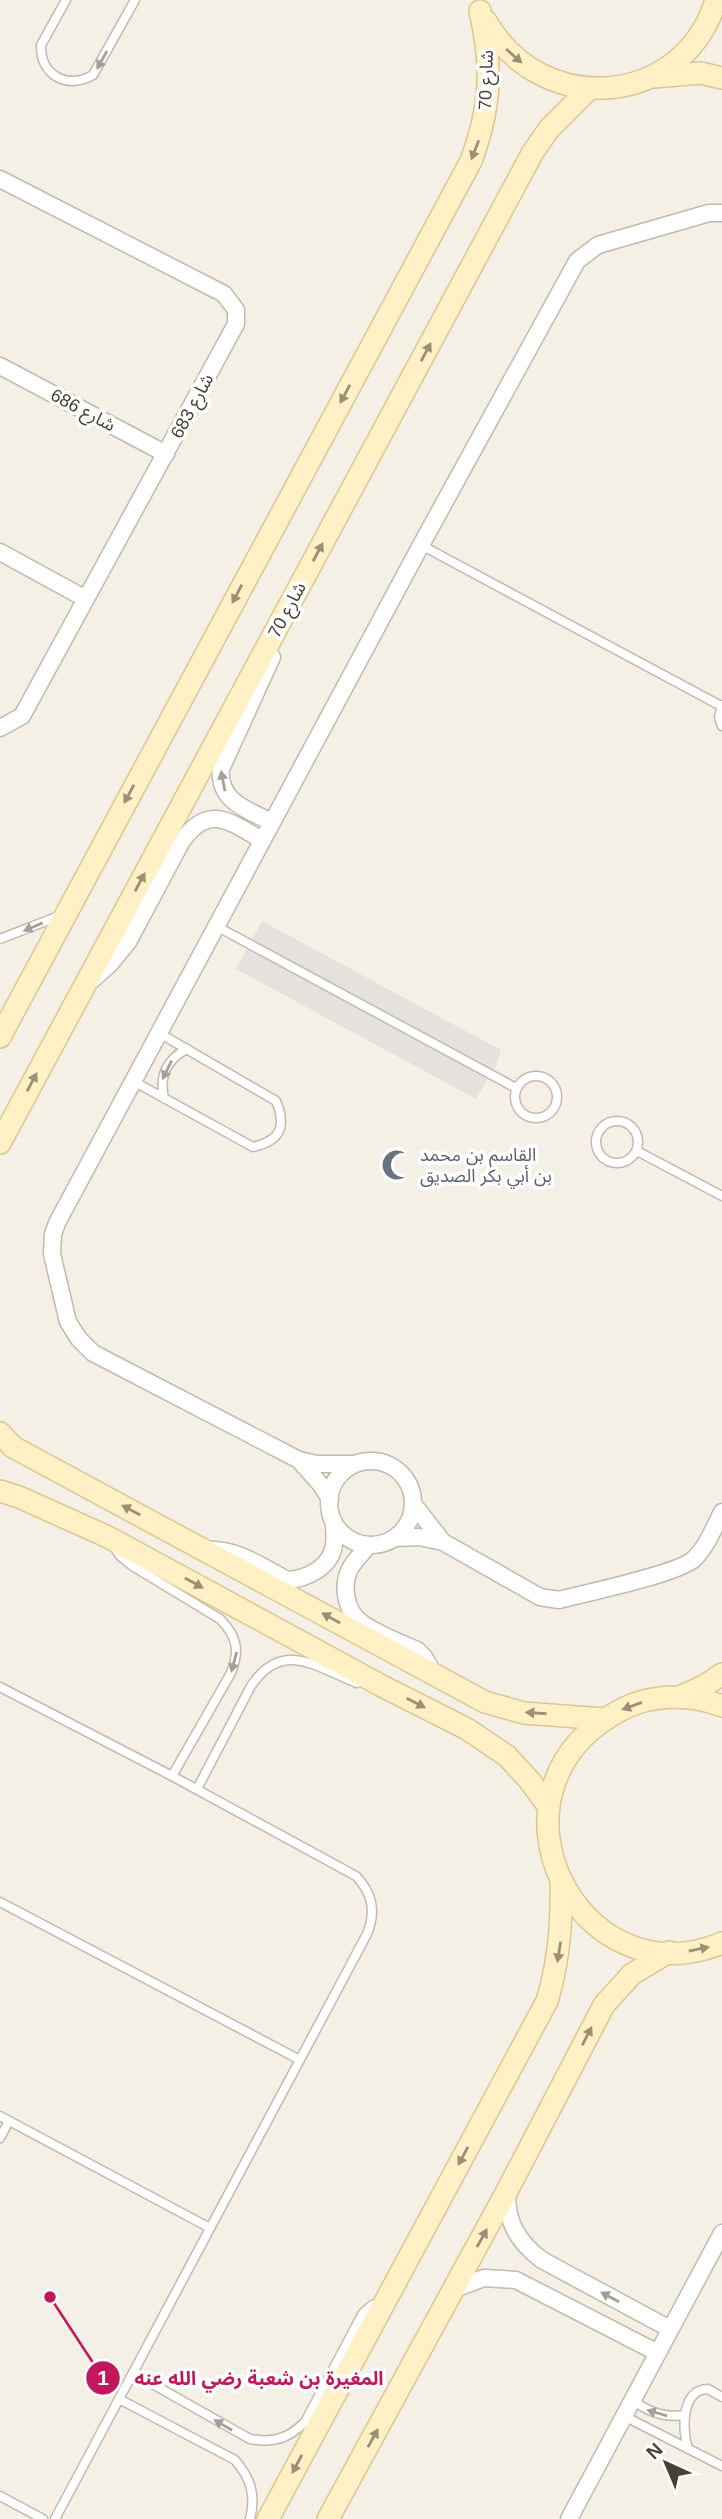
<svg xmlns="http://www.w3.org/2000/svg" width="722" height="2519" font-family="Helvetica,'Noto Sans Arabic',sans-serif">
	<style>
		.parking { fill: #e5e2de }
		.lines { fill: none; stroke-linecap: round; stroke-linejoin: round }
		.service-casing { stroke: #c3baab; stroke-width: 11 }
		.minor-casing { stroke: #c3baab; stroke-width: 19 }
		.secondary-casing { stroke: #dac794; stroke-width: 24 }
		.service { stroke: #fff; stroke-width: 8 }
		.minor { stroke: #fff; stroke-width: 16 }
		.secondary { stroke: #fff1c5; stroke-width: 21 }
		.oneway { fill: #9a9076 }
		.oneway2 { fill: #a3a09a }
		.labels { text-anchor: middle; stroke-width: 7; stroke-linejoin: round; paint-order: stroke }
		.street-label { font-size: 18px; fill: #474035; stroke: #fff }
		.worship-label { font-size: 18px; fill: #5b616d; stroke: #fff; text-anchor: start }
		.leader { fill: none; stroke: #c2185b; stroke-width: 2.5 }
		.callout-dot { fill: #c2185b; stroke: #fff; stroke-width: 2.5 }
		.mark-label { font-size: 21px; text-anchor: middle; font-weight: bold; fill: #fff }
		.callout-label { font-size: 19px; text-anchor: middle; font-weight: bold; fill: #c2185b; stroke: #fff; stroke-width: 7; stroke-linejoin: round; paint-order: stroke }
	</style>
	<rect width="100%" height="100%" fill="#f4f0e6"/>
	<!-- parking -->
	<path class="parking" d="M262 921 501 1050 496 1066 476 1099 236 969Z"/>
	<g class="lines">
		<!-- service casing -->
		<g class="service-casing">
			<path id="service" d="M66 0 41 45C40 75 67 90 93 75L135 0
				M421 545 721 706
				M722 705 719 717 722 726
				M216 926 516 1088
				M0 939 59 916
				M515 1097a21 21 0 1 1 42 0a21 21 0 1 1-42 0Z
				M133 1081 253 1147C280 1141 287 1127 276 1101L159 1033
				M164 1098C159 1076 167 1059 187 1049
				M596 1142a21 21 0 1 1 42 0a21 21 0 1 1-42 0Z
				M637 1151 722 1196
				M115 1548 120 1556 131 1565 220 1619C237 1636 240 1651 231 1673L172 1776
				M0 1687 172 1776 356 1876C373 1894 376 1912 367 1934L55 2519
				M197 1789 251 1686C283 1638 317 1668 357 1683
				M0 1902 300 2060
				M0 2116 210 2228
				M0 2138 9 2121
				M133 2373 250 2439C273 2443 288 2439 305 2422L363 2313 372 2305 381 2304
				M119 2399 235 2460C251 2479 256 2495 250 2519
				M633 2400C649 2413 665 2418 685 2415
				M624 2416 722 2466
				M688 2449C682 2430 681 2389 708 2389L722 2397
				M0 2496 43 2519"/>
		</g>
		<!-- minor casing -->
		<g class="minor-casing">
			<path id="minor" d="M0 179 224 294 236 310V324L22 716 0 728
				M0 366 166 454
				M0 552 86 599
				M272 822C247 810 218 801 221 769L272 657
				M92 980 110 964 128 942 182 841C209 803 230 822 262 840
				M299 1460 321 1485 330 1499
				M329 1503a42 42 0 1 1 84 0a42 42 0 1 1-84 0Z
				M355 1464H317L299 1460 93 1353 79 1339 68 1322 52 1254 53 1234 57 1223 421 545 577 261 598 245 709 213H722
				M414 1505 443 1542 540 1597 559 1600C585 1593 678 1574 694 1559 707 1546 714 1528 722 1512
				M395 1538 419 1537 443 1542
				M369 1545C363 1552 356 1559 351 1567 341 1584 345 1611 362 1623 377 1634 399 1642 417 1650L424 1657 435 1676
				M206 1550C236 1548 261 1566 287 1580 307 1579 331 1567 334 1545 335 1538 334 1530 334 1522
				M507 2191C506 2222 518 2242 542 2260L670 2329
				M454 2289 484 2278 516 2280 658 2353
				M569 2519 722 2233"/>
		</g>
		<!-- secondary casing -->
		<g class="secondary-casing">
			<path id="secondary" d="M486 21C540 118 683 109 716 0
				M654 77 701 73 722 78
				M0 1037 471 161C491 107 493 67 480 11
				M0 1143 533 152 549 129 589 89
				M0 1433 13 1447 485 1702 524 1713 604 1719
				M0 1491 19 1497 108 1537 382 1686 467 1729 507 1756 529 1780 549 1807
				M680 1697 706 1685 722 1674
				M722 1706C690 1693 649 1694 619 1711 471 1791 578 2003 722 1943
				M268 2519 547 2001C559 1962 562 1925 561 1884
				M328 2519 507 2191 604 2005 632 1974 669 1952"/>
		</g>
		<!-- service -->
		<use href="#service" class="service"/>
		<!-- minor -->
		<use href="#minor" class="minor"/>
		<!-- secondary -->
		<use href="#secondary" class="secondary"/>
	</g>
	<!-- one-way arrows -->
	<defs><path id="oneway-solid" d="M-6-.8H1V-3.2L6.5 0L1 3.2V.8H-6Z" transform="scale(1.75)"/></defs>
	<g class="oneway">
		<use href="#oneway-solid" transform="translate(514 56) rotate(42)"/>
		<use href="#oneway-solid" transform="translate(475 150) rotate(111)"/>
		<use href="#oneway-solid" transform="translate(426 352) rotate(-62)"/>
		<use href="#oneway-solid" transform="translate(345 394) rotate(118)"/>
		<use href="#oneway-solid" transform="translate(318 552) rotate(-62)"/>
		<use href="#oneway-solid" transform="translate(237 594) rotate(118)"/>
		<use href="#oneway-solid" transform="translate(129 794) rotate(118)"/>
		<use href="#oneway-solid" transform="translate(140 882) rotate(-62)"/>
		<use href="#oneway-solid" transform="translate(32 1082) rotate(-62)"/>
		<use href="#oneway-solid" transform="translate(131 1510) rotate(-152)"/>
		<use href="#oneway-solid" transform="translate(194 1583) rotate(29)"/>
		<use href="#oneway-solid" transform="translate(331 1618) rotate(-151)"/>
		<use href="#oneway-solid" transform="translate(416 1703) rotate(27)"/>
		<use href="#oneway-solid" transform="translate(632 1706) rotate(160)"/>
		<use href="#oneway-solid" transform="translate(536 1713) rotate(-176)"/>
		<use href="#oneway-solid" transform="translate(699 1949) rotate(-12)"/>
		<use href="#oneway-solid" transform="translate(559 1952) rotate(99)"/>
		<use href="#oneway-solid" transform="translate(587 2036) rotate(-63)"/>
		<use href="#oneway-solid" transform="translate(463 2156) rotate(118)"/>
		<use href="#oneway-solid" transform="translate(482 2238) rotate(-61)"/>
		<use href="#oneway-solid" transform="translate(373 2438) rotate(-61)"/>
		<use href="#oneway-solid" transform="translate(297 2464) rotate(118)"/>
	</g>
	<g class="oneway2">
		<use href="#oneway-solid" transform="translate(102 60) rotate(119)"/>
		<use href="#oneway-solid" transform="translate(223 781) rotate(-101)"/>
		<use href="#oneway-solid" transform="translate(33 927) rotate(157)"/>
		<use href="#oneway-solid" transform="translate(167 1070) rotate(116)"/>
		<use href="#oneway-solid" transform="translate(234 1662) rotate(105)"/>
		<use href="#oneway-solid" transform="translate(610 2297) rotate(-152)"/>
		<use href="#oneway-solid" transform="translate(657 2413) rotate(-164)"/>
		<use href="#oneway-solid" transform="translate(223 2425) rotate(-150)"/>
	</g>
	<!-- icons -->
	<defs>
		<g id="mosque-bare" transform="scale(2.415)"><path d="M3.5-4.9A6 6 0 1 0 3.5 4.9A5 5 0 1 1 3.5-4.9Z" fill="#6b7280" stroke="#fff" stroke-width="2.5" paint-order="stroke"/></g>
	</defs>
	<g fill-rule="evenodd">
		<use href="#mosque-bare" x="397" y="1165"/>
	</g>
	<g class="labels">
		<!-- street labels -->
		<g class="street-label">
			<text transform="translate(486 80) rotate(-88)" y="6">شارع 70</text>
			<text transform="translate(192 406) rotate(-62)" y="6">شارع 683</text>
			<text transform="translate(83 410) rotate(28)" y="6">شارع 686</text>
			<text transform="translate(287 610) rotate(-62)" y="6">شارع 70</text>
		</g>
		<!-- worship labels -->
		<g class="worship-label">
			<text x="420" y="1161">القاسم بن محمد<tspan x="420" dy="21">بن أبي بكر الصديق</tspan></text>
		</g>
	</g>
	<!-- callouts -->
	<path class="leader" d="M50 2297L103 2378"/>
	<g class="callout-dot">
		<circle cx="50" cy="2297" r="7"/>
		<circle cx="103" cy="2378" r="18"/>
	</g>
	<g class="mark-label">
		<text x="103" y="2385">1</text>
	</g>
	<g class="callout-label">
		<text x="259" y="2385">المغيرة بن شعبة رضي الله عنه</text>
	</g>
	<!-- north arrow -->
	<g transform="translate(666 2463) rotate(316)" stroke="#ffffff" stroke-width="5" paint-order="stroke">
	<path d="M0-5L12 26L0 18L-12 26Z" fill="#474035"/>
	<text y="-10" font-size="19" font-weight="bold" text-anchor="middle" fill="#474035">N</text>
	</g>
</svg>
